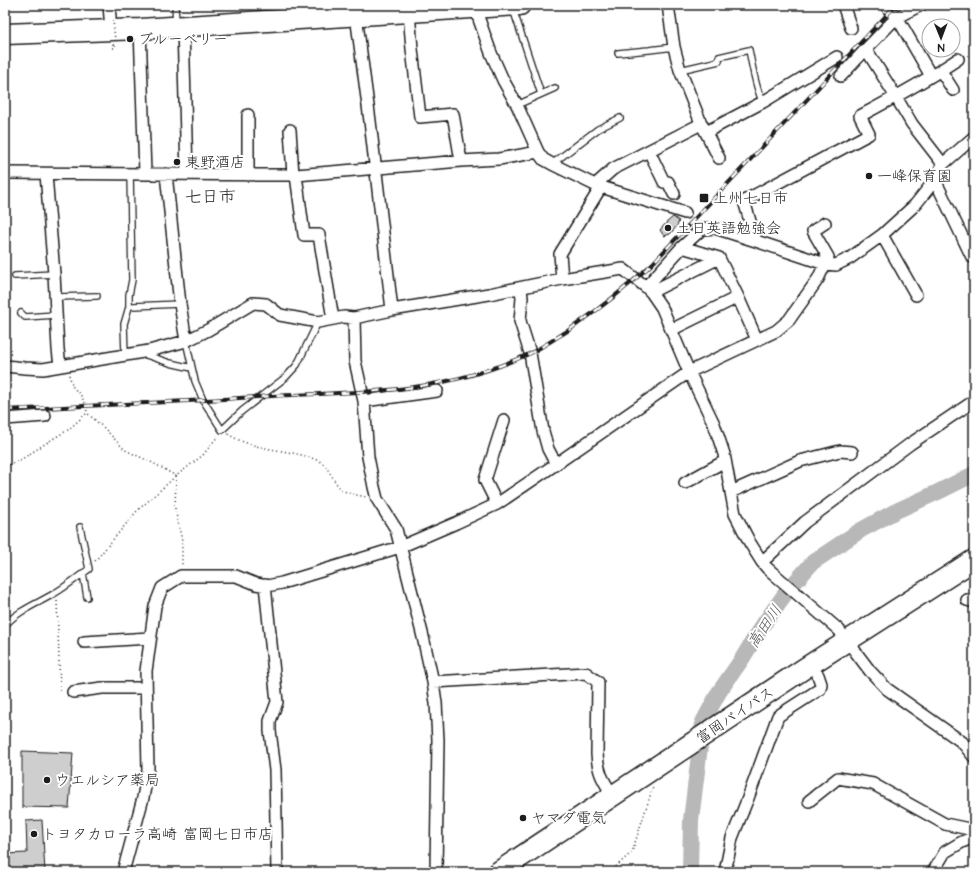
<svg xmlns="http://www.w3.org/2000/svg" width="979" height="877" font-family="'Architects Daughter','Klee One',sans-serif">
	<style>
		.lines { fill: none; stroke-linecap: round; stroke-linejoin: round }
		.river { stroke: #b8b8b8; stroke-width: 16 }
		.building { fill: #cecece; stroke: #1c1c1c }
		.lane-casing { stroke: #1c1c1c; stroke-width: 8 }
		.street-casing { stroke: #1c1c1c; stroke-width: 14 }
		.highway-casing { stroke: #1c1c1c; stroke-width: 23 }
		.path { stroke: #1c1c1c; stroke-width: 1.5; stroke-dasharray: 1 3; stroke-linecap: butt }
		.lane { stroke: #fff; stroke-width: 5.5 }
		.street { stroke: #fff; stroke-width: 11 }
		.highway { stroke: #fff; stroke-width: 20 }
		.rail-casing { stroke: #1c1c1c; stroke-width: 4 }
		.rail { stroke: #fff; stroke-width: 2.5; stroke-dasharray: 8; stroke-linecap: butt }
		.path-bridge { stroke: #1c1c1c; stroke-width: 1.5; stroke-dasharray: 1 3; stroke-linecap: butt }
		.poi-dot { fill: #1c1c1c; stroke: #fff; stroke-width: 1.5 }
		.labels { text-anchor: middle; stroke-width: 4; stroke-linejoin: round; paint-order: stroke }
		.poi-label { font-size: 15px; fill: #1c1c1c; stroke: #fff; text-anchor: start }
		.street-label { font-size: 15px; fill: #1c1c1c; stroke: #fff }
		.water-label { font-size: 16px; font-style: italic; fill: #5a5a5a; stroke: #fff }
		.quarter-label { font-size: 17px; fill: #1c1c1c; stroke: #fff }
	</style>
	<rect width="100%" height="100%" fill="#fff"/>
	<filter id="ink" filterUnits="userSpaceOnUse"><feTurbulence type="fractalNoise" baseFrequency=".025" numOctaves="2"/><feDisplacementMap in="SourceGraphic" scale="8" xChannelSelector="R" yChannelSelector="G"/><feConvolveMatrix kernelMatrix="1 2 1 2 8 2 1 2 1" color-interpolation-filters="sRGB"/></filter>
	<g filter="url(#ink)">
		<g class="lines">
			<!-- river -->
			<path class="river" d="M690 872 691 820 703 722 719 692 742 659 762 626 788 590 813 562 861 530 896 511 938 492 974 474"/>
		</g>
		<!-- building -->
		<path class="building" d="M673 217 679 221 677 226 670 234 664 236 660 230 667 222Z
			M22 751 73 753 69 808 22 807Z
			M42 820 45 872H5V854L27 853 26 821Z"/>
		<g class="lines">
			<!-- lane casing -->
			<g class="lane-casing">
				<path id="lane" d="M175 5 176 23
					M513 9 541 94
					M618 53 649 50 674 47
					M680 70 719 61V57L749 50C752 64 756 91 763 102
					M517 105 555 88
					M552 164 598 129 620 118
					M15 276 54 274
					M55 297 97 296
					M133 306 180 304
					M21 313 25 317 56 315
					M186 341 195 381 203 400 222 430 242 411 286 377 297 365 318 322
					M143 354 170 363 192 368
					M125 355 124 324 129 307V295L132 280 130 173
					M83 573 87 597
					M5 625C19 610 39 603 55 593 67 586 78 577 89 569L80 527"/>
			</g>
			<!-- street casing -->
			<g class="street-casing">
				<path id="street" d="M109 5 111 30
					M668 5 674 47 680 70 701 123 719 158
					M843 5 851 28
					M886 5 890 11 897 17 921 5
					M475 8 491 53 503 80 517 105 538 152
					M409 12 412 49 420 117 453 114 461 161
					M356 15 370 121 392 310
					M183 26 187 174
					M140 29 145 173
					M866 49 896 97 912 124 943 164
					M941 71 953 90
					M841 76 866 49 897 17 931 76
					M290 130 293 175
					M706 132 763 102 837 57
					M974 137 943 164 935 180 915 205 882 235 850 258 836 265 825 264 756 241 715 228 702 229 682 247 646 287 651 292 662 308 689 372 714 424 724 454 735 514 750 543 762 562 767 568 839 630 870 671 887 689 962 742 974 757
					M649 151 664 182H668L674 194
					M5 173 296 175 461 161 499 159 538 152 543 159 552 164 595 185 685 213
					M46 174 54 274 58 349 59 358 61 366
					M166 174 180 304 186 341
					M248 175V115
					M296 175 304 235H319L333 319
					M935 180 972 257
					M595 185 613 169 697 126 701 123
					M882 235 916 295
					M756 241 744 201 869 134 860 116C894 98 927 80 958 59
					M682 247 719 258 738 297 757 340
					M562 279 560 254 601 187
					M521 288 522 298 520 321 530 353 543 431 548 449 556 464
					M651 292 719 258
					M354 318 355 361 364 401 368 457 374 487 377 499 396 529 423 637 433 682 436 703 438 740 436 872
					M671 330 738 297
					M5 366 25 368 43 369 149 351 186 341 208 330 253 303 266 304 280 315 318 322 344 317 354 318 392 310 489 294 562 279 623 269 646 287
					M364 401 437 391
					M5 419 45 416
					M685 483 725 461
					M731 492 800 461 840 451 852 452
					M497 504 485 480 504 420
					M762 562 805 522 910 444 974 401
					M265 585 277 702 270 721V731L275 770 277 872
					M967 600 974 602
					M84 642 150 638
					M433 682 586 673 598 682 597 754C598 773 603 780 613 796
					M73 692 102 688H146
					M809 801 838 778 873 784 945 824 974 830
					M123 872 143 798 148 770 146 671 155 606 162 588 181 576H236L256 584 267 586 282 583 400 547 456 523 497 504 556 464 689 372 776 331 789 320 818 279 825 264 828 257 813 231 825 223
					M725 872 732 838 748 798 778 716 820 689 821 684 818 675
					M933 872 945 852 962 842 974 837"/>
			</g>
			<!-- highway casing -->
			<g class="highway-casing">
				<path id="highway" d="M5 34 140 29 520 5
					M498 872 805 668 974 560"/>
			</g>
			<!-- path -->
			<path class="path" d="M113 44V48H115V44
				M69 375 73 387 82 397 86 406 87 413
				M228 434C255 452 290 448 319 461 328 465 333 481 340 488 346 494 358 495 366 497
				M5 466 22 459 51 440 68 430 87 413 104 428 125 450 153 463 176 476
				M176 476 175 509 182 541V565
				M95 561 137 511 176 476 203 455 218 436
				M57 601 60 691
				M610 872 632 852 653 787"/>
			<!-- lane -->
			<use href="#lane" class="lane"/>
			<!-- street -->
			<use href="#street" class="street"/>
			<!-- highway -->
			<use href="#highway" class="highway"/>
			<!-- rail casing -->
			<g class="rail-casing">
				<path id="rail" d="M5 410C94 405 183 402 272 396 314 394 357 393 399 389 444 384 490 372 531 353 544 346 556 338 569 330 598 310 626 288 652 264L896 5"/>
			</g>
			<!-- rail -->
			<use href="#rail" class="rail"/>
			<!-- path-bridge -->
			<path class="path-bridge" d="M113 20 115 40"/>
		</g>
	</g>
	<!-- markers -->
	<g class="poi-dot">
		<circle cx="130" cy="39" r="4"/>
		<circle cx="177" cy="162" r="4"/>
		<circle cx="869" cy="176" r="4"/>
		<rect x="699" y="193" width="10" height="10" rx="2"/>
		<circle cx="668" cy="228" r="4"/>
		<circle cx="47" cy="780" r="4"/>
		<circle cx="523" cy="818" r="4"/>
		<circle cx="34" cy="834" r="4"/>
	</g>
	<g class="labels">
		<!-- poi labels -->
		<g class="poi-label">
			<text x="138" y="44">ブルーベリー</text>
			<text x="185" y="167">東野酒店</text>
			<text x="877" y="181">一峰保育園</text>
			<text x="713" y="203">上州七日市</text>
			<text x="676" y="233">土日英語勉強会</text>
			<text x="55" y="785">ウエルシア薬局</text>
			<text x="531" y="823">ヤマダ電気</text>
			<text x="42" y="839">トヨタカローラ高崎 富岡七日市店</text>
		</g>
		<!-- street labels -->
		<g class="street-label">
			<text transform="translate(735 715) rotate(-34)" y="5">富岡バイパス</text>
		</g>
		<!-- water labels -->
		<g class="water-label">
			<text transform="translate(764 626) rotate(-56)" y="6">高田川</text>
		</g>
		<!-- quarter labels -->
		<g class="quarter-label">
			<text x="210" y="202">七日市</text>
		</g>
	</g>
	<!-- margin -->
	<rect width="979" height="877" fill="none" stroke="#fff" stroke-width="20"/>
	<rect x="10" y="10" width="959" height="857" fill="none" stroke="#1c1c1c" stroke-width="1.5" filter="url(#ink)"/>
	<!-- north arrow -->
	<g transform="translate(941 38) rotate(179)"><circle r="19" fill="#ffffff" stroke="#a4a4a4"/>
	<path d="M0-3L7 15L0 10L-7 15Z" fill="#1c1c1c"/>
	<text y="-6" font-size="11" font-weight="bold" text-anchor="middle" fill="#1c1c1c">N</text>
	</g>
</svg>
